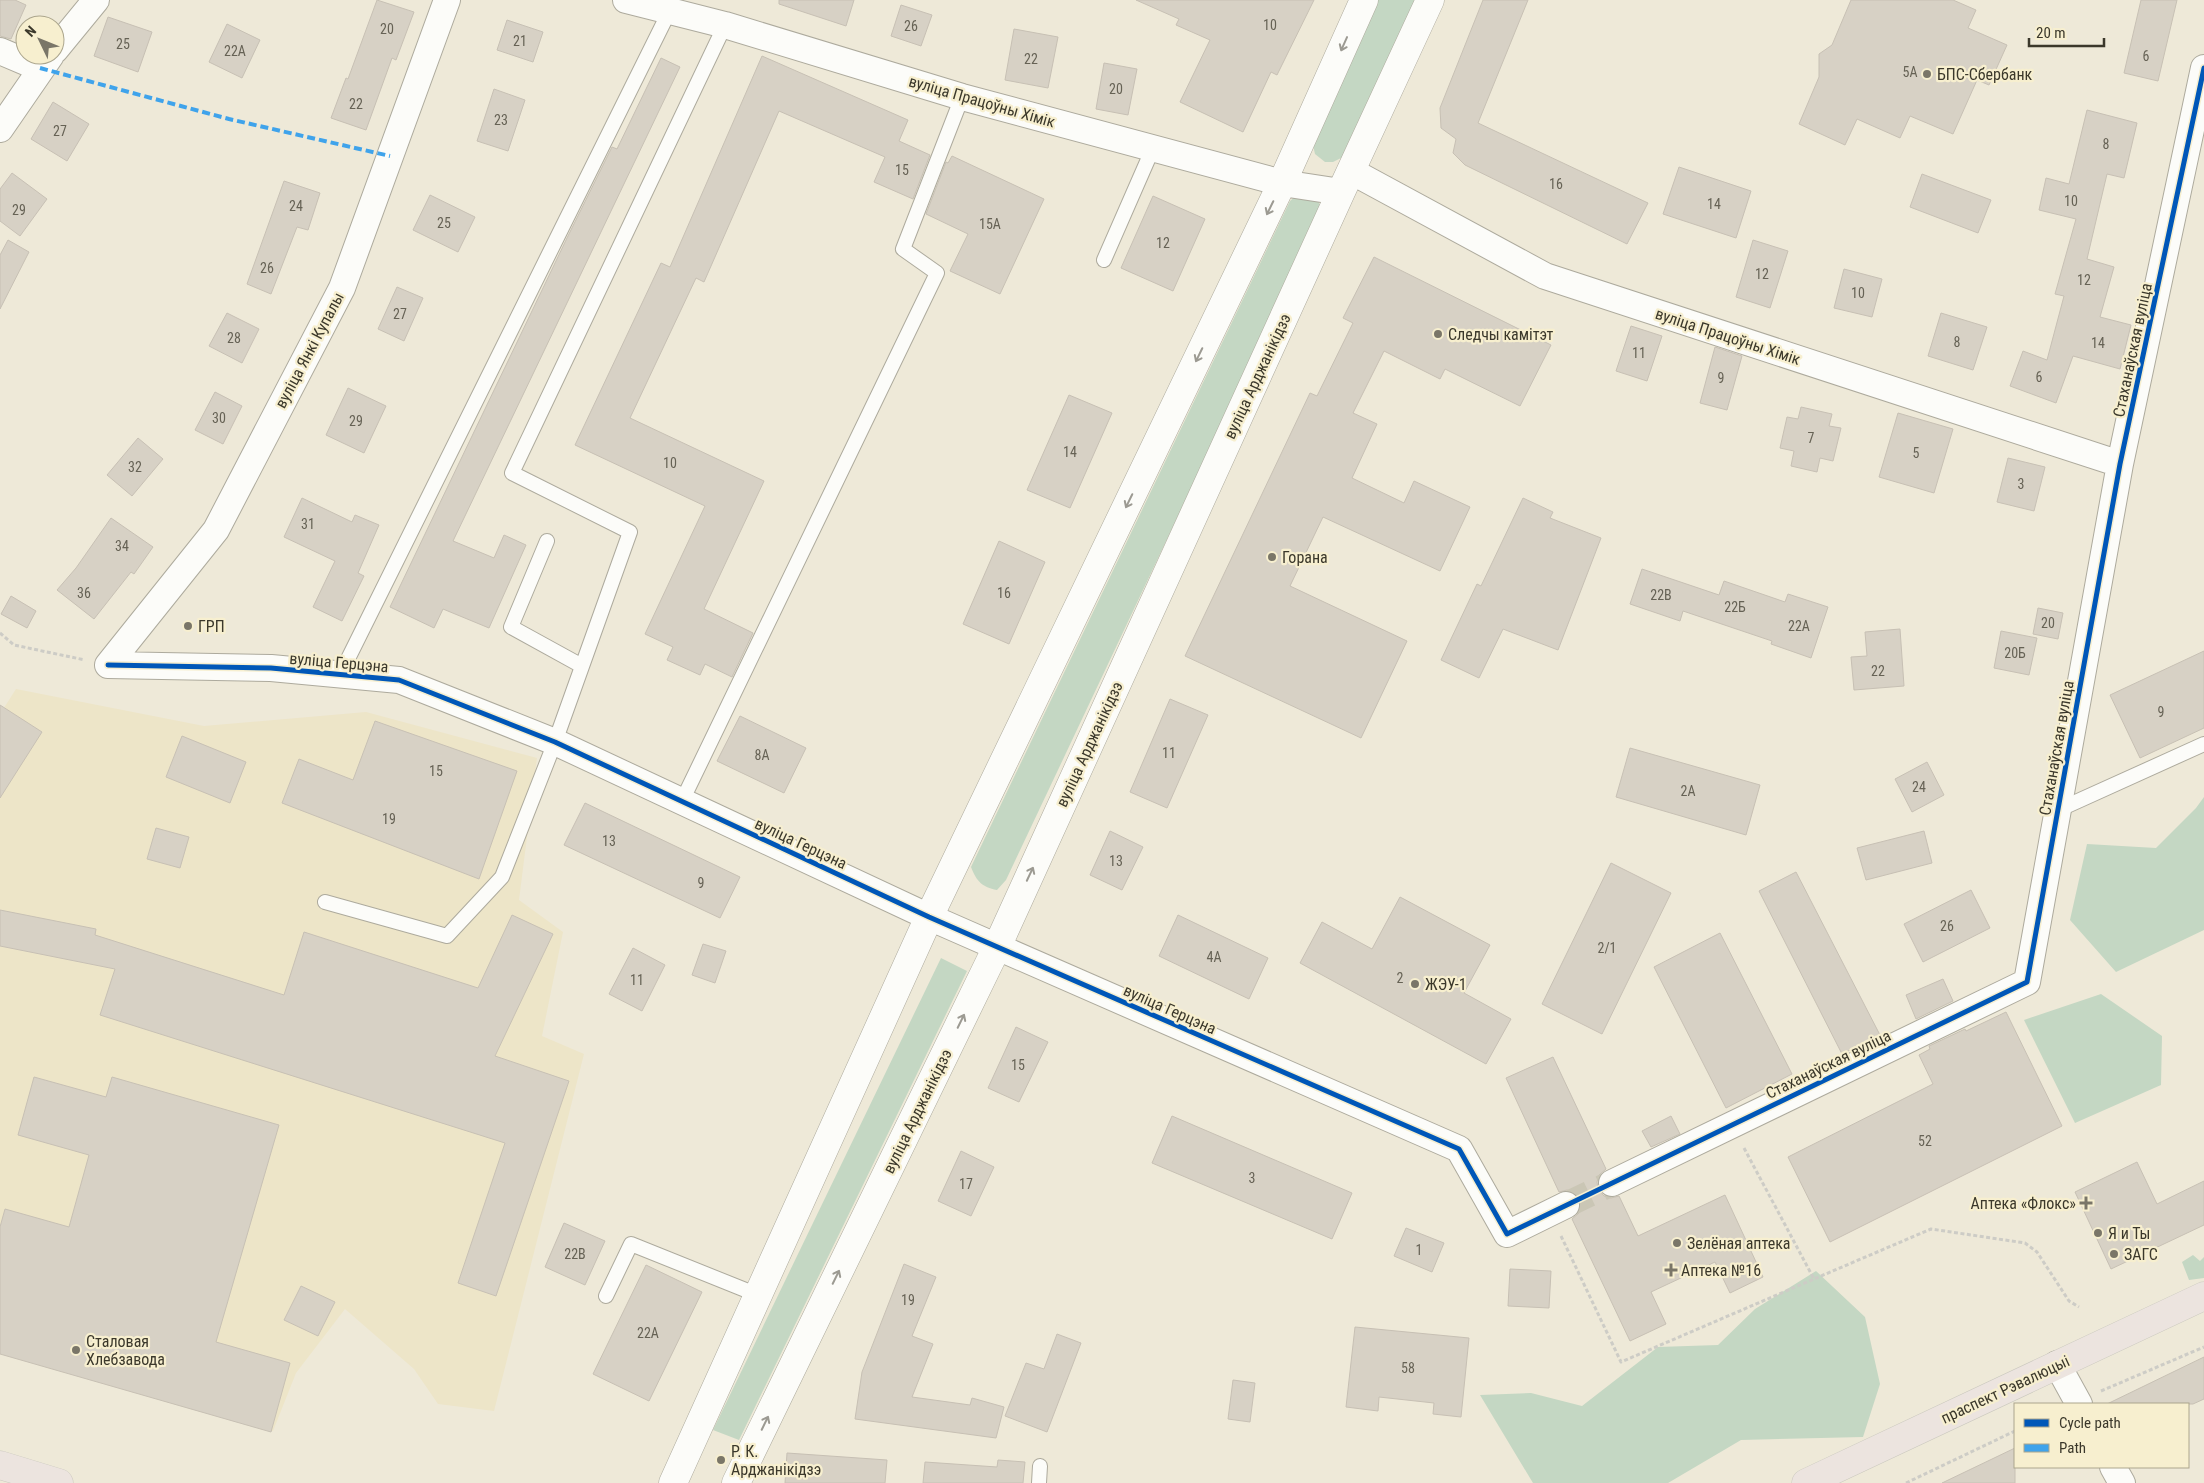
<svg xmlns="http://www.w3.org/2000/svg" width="2204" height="1483" font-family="'Roboto Condensed',sans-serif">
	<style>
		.built { fill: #ede5c8 }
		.green { fill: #c4d7c3 }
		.building { fill: #d7d1c5; stroke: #c7c0b4 }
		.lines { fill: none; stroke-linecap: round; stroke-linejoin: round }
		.minor-tunnel { stroke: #cac6b5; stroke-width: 26; stroke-dasharray: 26 13; stroke-linecap: butt }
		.service-casing { stroke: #adaa9d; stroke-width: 16 }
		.minor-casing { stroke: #adaa9d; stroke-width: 28 }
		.secondary-casing { stroke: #adaa9d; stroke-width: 29 }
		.primary-casing { stroke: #cac8be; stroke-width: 29 }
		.path { stroke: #cdccc6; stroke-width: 3; stroke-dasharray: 4 2.5; stroke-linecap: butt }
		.service { stroke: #fcfcf9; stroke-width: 14 }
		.minor { stroke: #fcfcf9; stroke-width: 26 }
		.secondary { stroke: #fcfcf9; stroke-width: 28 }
		.primary { stroke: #ece4df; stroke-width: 28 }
		.quiet { stroke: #3fa3eb; stroke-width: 4; stroke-dasharray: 8 4; stroke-linecap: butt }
		.cycleway-casing { stroke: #f7efcf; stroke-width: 8 }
		.cycleway { stroke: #0057b8; stroke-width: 5 }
		.oneway { stroke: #9c9a92 }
		.poi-dot { fill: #7a7668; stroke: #f7efcf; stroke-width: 2 }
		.labels { text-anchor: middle; stroke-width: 4.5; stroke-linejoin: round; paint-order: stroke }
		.number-label { font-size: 14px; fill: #666255 }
		.poi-label { font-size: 16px; fill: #3b382b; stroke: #f7efcf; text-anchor: start }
		.street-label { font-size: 16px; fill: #3b382b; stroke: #f7efcf }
	</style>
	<rect width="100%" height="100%" fill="#eee9d8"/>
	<!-- built -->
	<path class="built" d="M16 689 204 726 366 712 537 758 519 900 563 932 542 1036 584 1054 494 1411 438 1404 414 1369 345 1309 296 1373 273 1431 0 1346V788L2 711Z"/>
	<!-- green -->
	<path class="green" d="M1378 0H1417L1345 156 1333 162H1325L1315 154 1312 141Z
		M1298 194 1318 200 1322 211 1006 880 997 890C982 887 977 882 971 867L1290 201Z
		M2204 797V930L2116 972 2070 920 2087 844 2156 848 2196 808Z
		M941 958 967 971 739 1440 713 1430Z
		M2101 994 2162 1036 2161 1085 2075 1123 2024 1020Z
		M2193 1255 2200 1261 2204 1257V1278L2189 1280 2182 1262Z
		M1816 1271 1865 1317 1880 1384 1863 1437 1741 1440 1668 1483H1533L1480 1395 1531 1393 1582 1406 1658 1347 1718 1345 1755 1309Z"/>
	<!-- building -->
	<path class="building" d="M0 0H15L26 5 11 39 0 36Z
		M377 0 414 12 396 60 392 58 366 130 331 118 346 78 348 79Z
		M779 0H854L846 26 779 4Z
		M1136 0H1314L1277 75 1271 72 1243 132 1180 102 1210 40 1176 25 1179 19Z
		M1483 0H1528L1478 123 1648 203 1627 244 1465 165 1453 153 1456 139 1441 128 1440 108Z
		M1851 0H1953L1976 10 1968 28 2007 45 1989 85 1977 80 1953 134 1910 116 1900 138 1857 119 1845 145 1799 124 1819 77V54L1832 45Z
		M2141 0H2177L2158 81 2124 73Z
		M901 5 932 15 921 46 891 36Z
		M108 17 152 32 138 72 94 56Z
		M507 20 543 32 533 62 497 50Z
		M227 24 260 40 242 78 209 62Z
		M1014 29 1058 37 1048 88 1005 80Z
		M762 56 908 120 899 141 930 155 913 199 874 182 885 157 779 111 704 282 696 278 630 418 764 481 704 609 753 633 732 677 705 664 700 675 667 660 673 647 645 634 705 506 575 445 661 263 670 267Z
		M661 58 680 67 453 541 494 558 504 535 526 545 489 628 443 609 434 628 390 607 567 238 612 147 617 149Z
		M1104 63 1137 69 1128 115 1096 109Z
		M494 89 525 100 508 151 477 141Z
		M53 102 89 124 67 161 31 139Z
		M2087 110 2137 123 2124 178 2107 174 2087 259 2114 267 2100 317 2131 325 2120 369 2073 356 2056 403 2010 386 2023 351 2047 360 2064 296 2055 294 2076 219 2039 210 2046 178 2069 184Z
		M952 156 1044 199 1000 294 950 271 968 234 926 214 946 162 948 163Z
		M1679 167 1751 191 1736 238 1663 214Z
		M12 173 47 199 20 236 0 221V189Z
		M1922 174 1991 200 1978 233 1910 207Z
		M284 181 320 193 308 230 297 227 271 294 247 284Z
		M430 195 475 217 458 252 413 230Z
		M1153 196 1205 219 1173 291 1121 268Z
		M8 240 29 252 0 309V255Z
		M1753 240 1788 251 1770 308 1736 297Z
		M1374 257 1551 345 1520 406 1445 369 1440 379 1384 351 1353 413 1377 424 1352 478 1404 503 1414 481 1470 507 1440 571 1323 517 1290 586 1407 641 1361 738 1185 656 1310 393 1317 396 1353 323 1343 318Z
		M1844 269 1882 279 1872 317 1834 308Z
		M397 287 423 298 404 341 378 329Z
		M227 313 259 329 242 363 209 346Z
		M1941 313 1987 327 1973 370 1928 356Z
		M1631 326 1662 336 1647 381 1616 371Z
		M1715 347 1742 356 1727 410 1700 403Z
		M348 388 386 406 364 453 326 435Z
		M215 392 242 406 223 444 195 430Z
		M1069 395 1112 413 1070 508 1027 490Z
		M1801 407 1832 414 1829 426 1841 428 1833 461 1820 458 1817 472 1791 466 1794 451 1780 448 1787 417 1798 419Z
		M1898 413 1953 429 1934 493 1879 477Z
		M138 438 163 459 132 496 107 475Z
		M2008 458 2045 467 2034 511 1997 502Z
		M302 498 352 522 355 515 379 525 358 573 364 576 342 621 313 607 335 561 284 537Z
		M1523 498 1553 512 1550 518 1601 538 1558 650 1503 629 1479 678 1441 660 1477 584 1481 586Z
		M111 518 153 547 134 574 131 572 94 619 57 590 76 568Z
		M999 541 1045 562 1009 644 963 624Z
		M1642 569 1719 595 1724 581 1785 602 1788 594 1828 607 1811 658 1771 644 1772 641 1683 611 1680 621 1630 604Z
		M11 596 36 611 27 628 1 614Z
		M2038 608 2063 613 2058 639 2033 634Z
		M1900 629 1904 686 1854 690 1851 657 1867 656 1865 632Z
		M2001 631 2037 638 2029 675 1994 668Z
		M2204 651V728L2140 758 2110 695Z
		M1170 699 1208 715 1167 808 1130 792Z
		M0 705 42 732 0 798Z
		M740 716 806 748 784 793 717 761Z
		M375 721 517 771 479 879 282 803 299 759 353 780Z
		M182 736 246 762 230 803 166 777Z
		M1630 748 1760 785 1746 835 1616 797Z
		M1927 762 1944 795 1912 812 1895 779Z
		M585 803 740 877 720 918 564 845Z
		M156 828 189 837 180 868 147 859Z
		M1110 831 1143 847 1122 890 1090 875Z
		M1924 831 1932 863 1866 880 1857 848Z
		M1611 863 1671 893 1602 1034 1542 1004Z
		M1796 872 1880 1035 1842 1054 1759 891Z
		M1971 890 1990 928 1923 962 1904 924Z
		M1400 897 1490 945 1464 993 1511 1019 1486 1064 1300 963 1322 922 1372 949Z
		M0 910 96 929 95 935 284 995 304 932 478 988 512 915 553 934 495 1056 569 1081 496 1296 458 1283 505 1143 100 1015 115 969 0 946Z
		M1178 915 1268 958 1249 999 1159 956Z
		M1720 933 1792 1074 1726 1108 1654 967Z
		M703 944 726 951 715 983 692 975Z
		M633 948 665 965 642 1011 609 994Z
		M1943 979 1953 1001 1916 1019 1906 995Z
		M2006 1012 2062 1126 1830 1242 1788 1157 1933 1084 1919 1055 1930 1049 1929 1046 1965 1029 1966 1031Z
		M1016 1027 1048 1042 1019 1102 988 1088Z
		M1553 1057 1606 1169 1599 1175 1597 1182 1598 1189 1604 1196 1611 1198 1619 1196 1638 1236 1725 1195 1763 1277 1730 1293 1715 1262 1651 1292 1666 1324 1630 1341 1572 1219 1579 1213 1581 1206 1580 1199 1574 1192 1567 1190 1559 1192 1506 1078Z
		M34 1077 106 1097 112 1077 279 1125 216 1342 290 1363 271 1432 0 1354V1227L5 1209 69 1227 89 1155 18 1135Z
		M1172 1116 1352 1193 1332 1239 1152 1163Z
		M1671 1116 1680 1134 1651 1147 1642 1131Z
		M961 1151 994 1167 971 1216 938 1201Z
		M2137 1162 2157 1204 2204 1181V1225L2111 1269 2075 1192Z
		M564 1223 605 1241 585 1285 545 1267Z
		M1406 1228 1444 1243 1432 1272 1394 1256Z
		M904 1264 936 1277 912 1336 933 1344 912 1397 970 1405 972 1398 1004 1407 996 1438 855 1419 862 1372Z
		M646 1265 702 1292 649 1401 593 1374Z
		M1510 1269 1551 1271 1549 1308 1508 1306Z
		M301 1286 335 1302 318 1336 284 1320Z
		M1355 1327 1469 1338 1461 1417 1433 1414 1434 1403 1379 1397 1378 1411 1346 1407Z
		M1057 1334 1081 1343 1047 1432 1005 1416 1026 1363 1044 1369Z
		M2204 1357V1399L2193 1404H2107Z
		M1233 1380 1255 1383 1250 1422 1228 1419Z
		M2015 1448V1483H1942Z
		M787 1453 887 1460 885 1483H785Z
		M998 1460 1025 1462 1023 1483H923L925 1462 997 1467Z"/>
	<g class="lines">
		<!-- minor-tunnel -->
		<path class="minor-tunnel" d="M1566 1205 1612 1183"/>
		<!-- service casing -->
		<g class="service-casing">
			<path id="service" d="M1104 260 1153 148
				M547 541 511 627 582 666
				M340 675 669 12
				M682 801 937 273 903 249 962 97
				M2058 810 2204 744
				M325 902 447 936 502 877 555 742 630 532 512 473 725 25
				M606 1296 631 1244 758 1295
				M1039 1483 1040 1466"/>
		</g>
		<!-- minor casing -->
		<g class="minor-casing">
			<path id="minor" d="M626 0 725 25 962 97 1282 183 1341 192
				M55 50 96 0
				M0 51 40 68
				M0 129 51 55
				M1351 171 1545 276 2120 464
				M108 665 271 668 399 680 555 742 929 917 1459 1149 1507 1234 1566 1205
				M108 665 216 530 342 288 447 0
				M1612 1183 2027 982 2120 464 2204 68
				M2057 1364 2079 1404
				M2113 1467 2122 1483"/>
		</g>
		<!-- secondary casing -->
		<g class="secondary-casing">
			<path id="secondary" d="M673 1483 929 917 1282 183 1364 0
				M736 1483 997 947 1341 192 1430 0"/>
		</g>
		<!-- primary casing -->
		<g class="primary-casing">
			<path id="primary" d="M0 1465 59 1483
				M1806 1483 2204 1296"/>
		</g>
		<!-- path -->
		<path class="path" d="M0 633 14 645 85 660
			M1744 1148 1814 1279 1931 1229 2025 1243 2037 1252 2069 1301 2079 1307
			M1561 1236 1621 1362 1814 1279
			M2101 1391 2204 1347
			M1906 1483 2015 1431"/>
		<!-- service -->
		<use href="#service" class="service"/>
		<!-- minor -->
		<use href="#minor" class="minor"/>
		<!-- secondary -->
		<use href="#secondary" class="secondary"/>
		<!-- primary -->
		<use href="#primary" class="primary"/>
		<!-- quiet -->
		<path class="quiet" d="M40 68 229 119 390 156"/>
		<!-- cycleway casing -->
		<g class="cycleway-casing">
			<path id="cycleway" d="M108 665 271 668 399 680 555 742 929 917 1459 1149 1507 1234 2027 982 2120 464 2204 68"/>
		</g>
		<!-- cycleway -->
		<use href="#cycleway" class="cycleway"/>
	</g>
	<!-- one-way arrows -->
	<defs><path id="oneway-shaft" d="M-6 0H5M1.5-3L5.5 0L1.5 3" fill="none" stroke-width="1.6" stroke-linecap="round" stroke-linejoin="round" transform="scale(1.25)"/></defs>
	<g class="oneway">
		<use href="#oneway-shaft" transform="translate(1344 44) rotate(114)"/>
		<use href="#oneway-shaft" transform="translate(1270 208) rotate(116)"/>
		<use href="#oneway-shaft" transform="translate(1199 355) rotate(116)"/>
		<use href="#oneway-shaft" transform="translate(1129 501) rotate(116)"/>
		<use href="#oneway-shaft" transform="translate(1030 874) rotate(-65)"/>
		<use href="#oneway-shaft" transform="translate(961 1021) rotate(-64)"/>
		<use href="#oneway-shaft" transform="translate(836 1277) rotate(-64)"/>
		<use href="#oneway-shaft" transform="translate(765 1423) rotate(-64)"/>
	</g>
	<!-- markers -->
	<g class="poi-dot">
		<circle cx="1927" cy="74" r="5"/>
		<circle cx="1438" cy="334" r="5"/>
		<circle cx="1272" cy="557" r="5"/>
		<circle cx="188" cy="626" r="5"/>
		<circle cx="1415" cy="984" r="5"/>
		<path d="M2083.5 1195.5h5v5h5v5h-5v5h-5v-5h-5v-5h5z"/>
		<circle cx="2098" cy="1233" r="5"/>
		<circle cx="1677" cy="1243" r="5"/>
		<circle cx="2114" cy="1254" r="5"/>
		<path d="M1668.5 1262.5h5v5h5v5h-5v5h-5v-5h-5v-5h5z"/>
		<circle cx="76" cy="1350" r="5"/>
		<circle cx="721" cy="1460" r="5"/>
	</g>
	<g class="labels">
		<!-- number labels -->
		<g class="number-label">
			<text x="1270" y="30">10</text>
			<text x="911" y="31">26</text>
			<text x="387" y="34">20</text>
			<text x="520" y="46">21</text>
			<text x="123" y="49">25</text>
			<text x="235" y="56">22А</text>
			<text x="2146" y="61">6</text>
			<text x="1031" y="64">22</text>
			<text x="1910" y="77">5А</text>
			<text x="1116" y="94">20</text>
			<text x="356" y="109">22</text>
			<text x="501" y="125">23</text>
			<text x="60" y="136">27</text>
			<text x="2106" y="149">8</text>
			<text x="902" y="175">15</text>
			<text x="1556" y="189">16</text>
			<text x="2071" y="206">10</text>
			<text x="1714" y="209">14</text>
			<text x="296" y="211">24</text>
			<text x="19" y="215">29</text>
			<text x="444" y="228">25</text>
			<text x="990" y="229">15А</text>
			<text x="1163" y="248">12</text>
			<text x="267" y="273">26</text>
			<text x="1762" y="279">12</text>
			<text x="2084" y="285">12</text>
			<text x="1858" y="298">10</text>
			<text x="400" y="319">27</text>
			<text x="234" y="343">28</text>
			<text x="1957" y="347">8</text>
			<text x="2098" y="348">14</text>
			<text x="1639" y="358">11</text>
			<text x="2039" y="382">6</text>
			<text x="1721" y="383">9</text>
			<text x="219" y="423">30</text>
			<text x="356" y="426">29</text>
			<text x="1811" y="443">7</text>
			<text x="1070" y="457">14</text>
			<text x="1916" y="458">5</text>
			<text x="670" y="468">10</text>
			<text x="135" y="472">32</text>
			<text x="2021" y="489">3</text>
			<text x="308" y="529">31</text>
			<text x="122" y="551">34</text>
			<text x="84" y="598">36</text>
			<text x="1004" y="598">16</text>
			<text x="1661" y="600">22В</text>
			<text x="1735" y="612">22Б</text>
			<text x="2048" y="628">20</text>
			<text x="1799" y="631">22А</text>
			<text x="2015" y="658">20Б</text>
			<text x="1878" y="676">22</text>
			<text x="2161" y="717">9</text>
			<text x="1169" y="758">11</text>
			<text x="762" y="760">8А</text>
			<text x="436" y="776">15</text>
			<text x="1919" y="792">24</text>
			<text x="1688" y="796">2А</text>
			<text x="389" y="824">19</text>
			<text x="609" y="846">13</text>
			<text x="1116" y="866">13</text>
			<text x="701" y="888">9</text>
			<text x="1947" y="931">26</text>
			<text x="1607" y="953">2/1</text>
			<text x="1214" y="962">4А</text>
			<text x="1400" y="983">2</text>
			<text x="637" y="985">11</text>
			<text x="1018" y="1070">15</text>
			<text x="1925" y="1146">52</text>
			<text x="1252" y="1183">3</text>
			<text x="966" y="1189">17</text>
			<text x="1419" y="1255">1</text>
			<text x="575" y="1259">22В</text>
			<text x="908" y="1305">19</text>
			<text x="648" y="1338">22А</text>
			<text x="1408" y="1373">58</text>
		</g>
		<!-- poi labels -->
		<g class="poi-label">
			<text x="1937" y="80">БПС-Сбербанк</text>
			<text x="1448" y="340">Следчы камітэт</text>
			<text x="1282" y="563">Горана</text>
			<text x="198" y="632">ГРП</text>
			<text x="1425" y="990">ЖЭУ-1</text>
			<text x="2076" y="1209" text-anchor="end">Аптека «Флокс»</text>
			<text x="2108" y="1239">Я и Ты</text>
			<text x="1687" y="1249">Зелёная аптека</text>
			<text x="2124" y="1260">ЗАГС</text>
			<text x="1681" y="1276">Аптека №16</text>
			<text x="86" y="1347">Сталовая<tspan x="86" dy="18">Хлебзавода</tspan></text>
			<text x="731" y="1457">Р. К.<tspan x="731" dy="18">Арджанікідзэ</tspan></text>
		</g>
		<!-- street labels -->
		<g class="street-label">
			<text transform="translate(982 101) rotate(16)" y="6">вуліца Працоўны Хімік</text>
			<text transform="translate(1728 336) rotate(18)" y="6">вуліца Працоўны Хімік</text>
			<text transform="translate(309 350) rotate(-62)" y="6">вуліца Янкі Купалы</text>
			<text transform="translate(2132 350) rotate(-78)" y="6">Стаханаўская вуліца</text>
			<text transform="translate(1257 376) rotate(-65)" y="6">вуліца Арджанікідзэ</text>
			<text transform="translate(339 662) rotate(5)" y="6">вуліца Герцэна</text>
			<text transform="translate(1089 744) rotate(-65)" y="6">вуліца Арджанікідзэ</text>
			<text transform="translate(2056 748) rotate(-80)" y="6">Стаханаўская вуліца</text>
			<text transform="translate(801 843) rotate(25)" y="6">вуліца Герцэна</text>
			<text transform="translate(1170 1009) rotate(24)" y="6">вуліца Герцэна</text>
			<text transform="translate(1828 1064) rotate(-26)" y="6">Стаханаўская вуліца</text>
			<text transform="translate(917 1111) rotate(-64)" y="6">вуліца Арджанікідзэ</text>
			<text transform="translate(2005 1389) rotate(-25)" y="6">праспект Рэвалюцыі</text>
		</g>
	</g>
	<!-- legend -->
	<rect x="2014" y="1403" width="175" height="65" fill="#f7efcf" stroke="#aca68d"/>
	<rect x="2024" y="1419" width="25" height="8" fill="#0057b8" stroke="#aca68d"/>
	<text x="2059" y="1428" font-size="15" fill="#3b382b">Cycle path</text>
	<rect x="2024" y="1444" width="25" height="8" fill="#3fa3eb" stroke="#aca68d"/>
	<text x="2059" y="1453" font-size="15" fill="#3b382b">Path</text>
	<!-- north arrow -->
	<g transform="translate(40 40) rotate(313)"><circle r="24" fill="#f7efcf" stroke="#aca68d"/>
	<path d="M0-4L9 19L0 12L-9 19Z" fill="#7a7668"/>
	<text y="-8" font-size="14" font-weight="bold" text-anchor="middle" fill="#3b382b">N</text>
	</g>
	<!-- scale -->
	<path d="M2029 38v8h75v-8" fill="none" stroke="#3b382b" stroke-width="2.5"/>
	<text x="2036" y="38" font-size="15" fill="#3b382b" stroke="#f7efcf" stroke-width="4" paint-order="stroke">20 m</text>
</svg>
